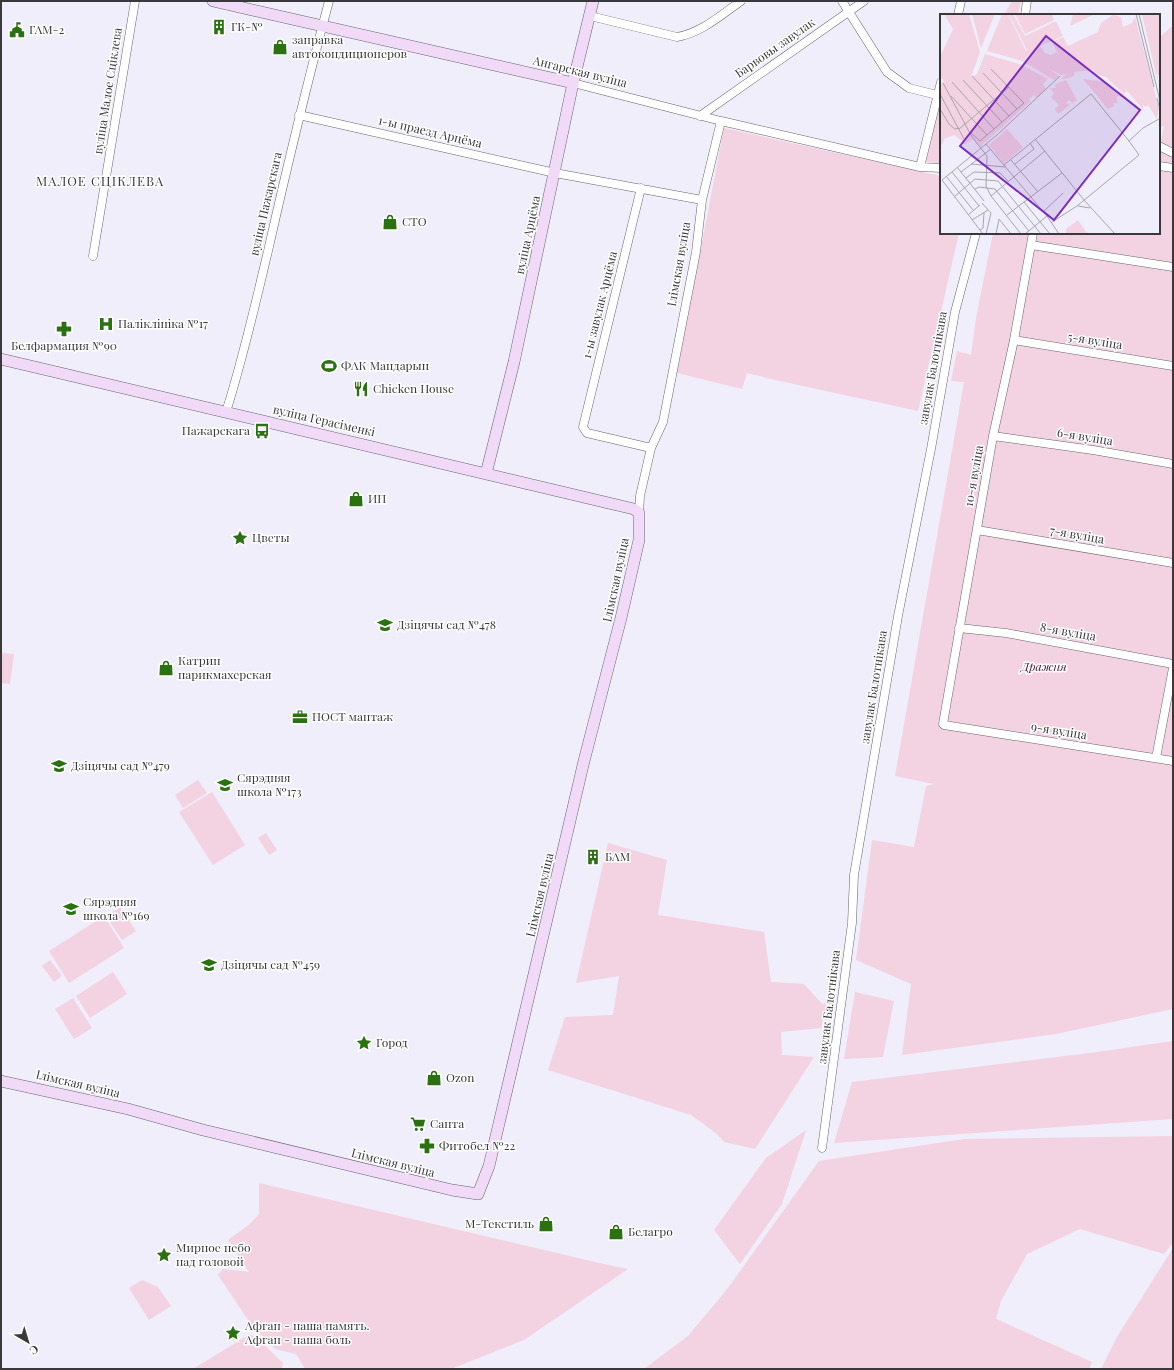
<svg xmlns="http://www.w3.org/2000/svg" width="1174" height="1370" font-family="'Playfair Display',serif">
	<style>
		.green { fill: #f3d2e1 }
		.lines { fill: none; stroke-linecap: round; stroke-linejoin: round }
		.street-casing { stroke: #64646e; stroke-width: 9 }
		.secondary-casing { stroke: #64646e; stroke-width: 12 }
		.street { stroke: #fff; stroke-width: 8 }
		.secondary { stroke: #f1daf8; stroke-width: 11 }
		.labels { text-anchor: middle; stroke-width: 3; stroke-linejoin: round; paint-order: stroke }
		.poi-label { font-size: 12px; fill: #39393d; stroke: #fff; text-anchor: start }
		.street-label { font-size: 12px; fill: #39393d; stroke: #fff }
		.park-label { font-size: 12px; font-style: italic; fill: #4e1b38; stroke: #fff }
		.neighbourhood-label { font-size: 13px; letter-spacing: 1px; fill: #3c3c45; stroke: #fff }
		.inset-road { fill: none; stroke: #a6a6ae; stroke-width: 1 }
		.view { fill: #7b2cbf; fill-opacity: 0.15; stroke: #7b2cbf; stroke-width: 2 }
		.inset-edge { fill: none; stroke: #39393d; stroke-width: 2 }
	</style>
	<rect width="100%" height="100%" fill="#efeefa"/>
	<!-- green -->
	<path class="green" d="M1012 1H1021L1018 15H1004Z
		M1173 25V1009L1056 1034 902 1055 911 984 856 960 872 840 914 847 926 786 934 784 895 776 964 382 951 381 957 351 971 355 976 318 993 233H1159V141L1161 140 1164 126 1159 127V38Z
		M939 102 941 103V163L925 162Z
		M724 128 941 176V233H959L918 411 780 381 747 373 742 389 677 373Z
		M1 653 14 654 10 684 1 683Z
		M198 780 207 793 183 808 175 795Z
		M212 792 245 845 213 865 179 812Z
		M266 833 277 850 269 855 258 838Z
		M608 843 667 860 658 915 764 932 771 982 804 984 823 1005 828 998 821 1028 781 1032 782 1055 814 1057 755 1149 724 1142 717 1134 691 1115 548 1070 565 1017 613 1015 619 976 576 983Z
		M120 907 136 931 122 940 106 916Z
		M104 916 124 948 69 983 49 951Z
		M50 960 62 976 54 982 42 966Z
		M113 972 127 994 90 1018 76 996Z
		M855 992 894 1001 883 1057 844 1059Z
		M73 998 92 1028 74 1039 55 1009Z
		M1173 1041V1119L834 1143 852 1082 1090 1053Z
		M806 1130 782 1204 740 1264 714 1230 766 1158Z
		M1173 1136V1242L1164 1254 1080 1229 1027 1254 1001 1301 996 1319 1092 1362 1089 1369H644L688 1336 728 1288 819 1161 964 1139Z
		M259 1183 604 1264 628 1269 524 1340 451 1369H305L296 1354 275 1349 252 1326 218 1275 223 1269 249 1272 228 1240 251 1223 259 1214Z
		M1173 1248V1369H1101L1117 1337Z
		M142 1280 158 1287 171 1306 149 1320 129 1288Z
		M250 1334 259 1340 283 1363 282 1369H193Z"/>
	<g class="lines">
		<!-- street casing -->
		<g class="street-casing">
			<path id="street" d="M842 1 887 72 909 88 941 96
				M958 15 961 1
				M1025 15 1027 1
				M590 16 677 37C701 33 721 15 741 1
				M573 83 721 121 920 167 941 168
				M299 115 555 173 702 200
				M700 116 864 1
				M1159 146 1173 153
				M1159 166 1173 168
				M920 167 941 82
				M641 188 583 427 587 433 651 448
				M1033 233 1014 340 993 436 943 724 944 725 1173 761
				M1031 245 1173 267
				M93 256 135 1
				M1014 340 1173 366
				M226 412C243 359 255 305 268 251 287 167 307 84 329 1
				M993 436 1093 450 1173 464
				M639 513 640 496 651 448 663 422 696 252 702 200 721 121
				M977 530 1173 563
				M959 628 1006 633 1173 664
				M1156 758 1173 668
				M822 1148 852 923 854 875 898 616 931 449 955 312 976 233"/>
		</g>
		<!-- secondary casing -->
		<g class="secondary-casing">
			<path id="secondary" d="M213 1 573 83
				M1 359 634 509 639 513V540L621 618 584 761 489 1166 478 1194 452 1190 203 1130 128 1109 1 1081
				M486 474 514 362 573 83 593 1"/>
		</g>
		<!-- street -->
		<use href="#street" class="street"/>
		<!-- secondary -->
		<use href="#secondary" class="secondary"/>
	</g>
	<!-- icons -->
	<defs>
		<g id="building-bare" transform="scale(1.2)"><path d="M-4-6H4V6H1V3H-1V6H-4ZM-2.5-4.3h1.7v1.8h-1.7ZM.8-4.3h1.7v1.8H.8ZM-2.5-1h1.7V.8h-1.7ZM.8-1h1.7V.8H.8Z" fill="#2b7111" stroke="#fff" stroke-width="2.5" paint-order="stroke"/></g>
		<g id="civic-bare" transform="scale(1.2)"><path d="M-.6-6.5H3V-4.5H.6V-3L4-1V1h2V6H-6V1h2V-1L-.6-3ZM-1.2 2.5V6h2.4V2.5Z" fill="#2b7111" stroke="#fff" stroke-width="2.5" paint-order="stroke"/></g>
		<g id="shop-bare" transform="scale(1.2)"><path d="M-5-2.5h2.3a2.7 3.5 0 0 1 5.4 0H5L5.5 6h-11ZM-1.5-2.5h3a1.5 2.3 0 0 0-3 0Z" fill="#2b7111" stroke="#fff" stroke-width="2.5" paint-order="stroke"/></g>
		<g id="hospital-bare" transform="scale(1.2)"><path d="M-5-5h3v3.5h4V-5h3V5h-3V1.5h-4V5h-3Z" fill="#2b7111" stroke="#fff" stroke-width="2.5" paint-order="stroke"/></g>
		<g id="pharmacy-bare" transform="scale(1.2)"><path d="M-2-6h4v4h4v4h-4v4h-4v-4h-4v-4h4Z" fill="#2b7111" stroke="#fff" stroke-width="2.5" paint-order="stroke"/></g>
		<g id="stadium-bare" transform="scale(1.2)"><path d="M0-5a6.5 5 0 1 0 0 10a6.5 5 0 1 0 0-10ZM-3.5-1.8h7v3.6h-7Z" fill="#2b7111" stroke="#fff" stroke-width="2.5" paint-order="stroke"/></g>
		<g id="restaurant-bare" transform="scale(1.2)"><path d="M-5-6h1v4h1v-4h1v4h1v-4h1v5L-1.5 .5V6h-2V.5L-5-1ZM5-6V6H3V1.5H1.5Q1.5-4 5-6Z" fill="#2b7111" stroke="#fff" stroke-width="2.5" paint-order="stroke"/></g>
		<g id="bus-bare" transform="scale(1.2)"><path d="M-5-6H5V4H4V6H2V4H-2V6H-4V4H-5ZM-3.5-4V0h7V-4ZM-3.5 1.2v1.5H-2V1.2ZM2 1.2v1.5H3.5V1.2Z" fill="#2b7111" stroke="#fff" stroke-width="2.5" paint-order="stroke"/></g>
		<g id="sight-bare" transform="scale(1.2)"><path d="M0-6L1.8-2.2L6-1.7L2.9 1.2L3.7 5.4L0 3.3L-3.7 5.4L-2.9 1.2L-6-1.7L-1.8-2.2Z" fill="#2b7111" stroke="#fff" stroke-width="2.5" paint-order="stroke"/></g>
		<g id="school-bare" transform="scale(1.2)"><path d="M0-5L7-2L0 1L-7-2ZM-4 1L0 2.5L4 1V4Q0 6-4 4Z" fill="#2b7111" stroke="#fff" stroke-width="2.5" paint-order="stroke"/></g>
		<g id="office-bare" transform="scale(1.2)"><path d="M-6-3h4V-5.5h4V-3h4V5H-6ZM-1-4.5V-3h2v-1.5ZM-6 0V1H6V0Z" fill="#2b7111" stroke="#fff" stroke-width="2.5" paint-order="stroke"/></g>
		<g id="supermarket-bare" transform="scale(1.2)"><path d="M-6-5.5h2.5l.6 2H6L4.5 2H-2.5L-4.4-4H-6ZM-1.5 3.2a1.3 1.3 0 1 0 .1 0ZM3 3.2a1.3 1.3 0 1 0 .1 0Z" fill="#2b7111" stroke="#fff" stroke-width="2.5" paint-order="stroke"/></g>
	</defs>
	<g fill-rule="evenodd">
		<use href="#building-bare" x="219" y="27"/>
		<use href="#civic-bare" x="17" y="30"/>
		<use href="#shop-bare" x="280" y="47"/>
		<use href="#shop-bare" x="390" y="222"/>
		<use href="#hospital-bare" x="106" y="324"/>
		<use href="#pharmacy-bare" x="64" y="329"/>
		<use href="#stadium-bare" x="329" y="366"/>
		<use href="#restaurant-bare" x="361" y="389"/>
		<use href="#bus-bare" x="262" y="431"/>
		<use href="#shop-bare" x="356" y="499"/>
		<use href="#sight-bare" x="240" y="538"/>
		<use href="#school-bare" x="385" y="625"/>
		<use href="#shop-bare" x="166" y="668"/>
		<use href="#office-bare" x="300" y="717"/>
		<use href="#school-bare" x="59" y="766"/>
		<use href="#school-bare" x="225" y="785"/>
		<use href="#building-bare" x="593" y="857"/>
		<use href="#school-bare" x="71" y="909"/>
		<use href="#school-bare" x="209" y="965"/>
		<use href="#sight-bare" x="364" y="1043"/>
		<use href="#shop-bare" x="434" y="1078"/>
		<use href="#supermarket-bare" x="418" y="1124"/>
		<use href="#pharmacy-bare" x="427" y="1146"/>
		<use href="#shop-bare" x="546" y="1224"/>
		<use href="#shop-bare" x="616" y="1232"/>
		<use href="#sight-bare" x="164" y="1255"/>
		<use href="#sight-bare" x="233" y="1333"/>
	</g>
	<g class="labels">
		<!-- poi labels -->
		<g class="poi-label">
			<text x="231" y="31">ГК-№</text>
			<text x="29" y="34">ГАМ-2</text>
			<text x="292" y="44">заправка<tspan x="292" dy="14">автокондиционеров</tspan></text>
			<text x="402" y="226">СТО</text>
			<text x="118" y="328">Паліклініка №17</text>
			<text x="64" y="350" text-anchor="middle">Белфармация №90</text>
			<text x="341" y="370">ФАК Мандарын</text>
			<text x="373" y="393">Chicken House</text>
			<text x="250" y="435" text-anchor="end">Пажарскага</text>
			<text x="368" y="503">ИП</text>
			<text x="252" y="542">Цветы</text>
			<text x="397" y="629">Дзіцячы сад №478</text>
			<text x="178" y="665">Катрин<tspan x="178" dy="14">парикмахерская</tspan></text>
			<text x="312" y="721">ПОСТ мантаж</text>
			<text x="71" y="770">Дзіцячы сад №479</text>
			<text x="237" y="782">Сярэдняя<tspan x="237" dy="14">школа №173</tspan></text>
			<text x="605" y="861">БАМ</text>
			<text x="83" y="906">Сярэдняя<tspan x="83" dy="14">школа №169</tspan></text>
			<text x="221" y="969">Дзіцячы сад №459</text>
			<text x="376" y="1047">Город</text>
			<text x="446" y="1082">Ozon</text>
			<text x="430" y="1128">Санта</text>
			<text x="439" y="1150">Фитобел №22</text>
			<text x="534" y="1228" text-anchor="end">М-Текстиль</text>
			<text x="628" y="1236">Белагро</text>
			<text x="176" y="1252">Мирное небо<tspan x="176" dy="14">над головой</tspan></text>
			<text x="245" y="1330">Афган - наша память.<tspan x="245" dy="14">Афган - наша боль</tspan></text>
		</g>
		<!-- street labels -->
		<g class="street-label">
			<text transform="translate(775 48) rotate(-35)" y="4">Барвовы завулак</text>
			<text transform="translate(580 72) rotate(14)" y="4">Ангарская вуліца</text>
			<text transform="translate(108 91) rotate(-81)" y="4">вуліца Малое Сціклева</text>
			<text transform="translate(430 132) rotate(13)" y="4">1-ы праезд Арцёма</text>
			<text transform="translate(266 204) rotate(-77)" y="4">вуліца Пажарскага</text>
			<text transform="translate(528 235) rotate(-78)" y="4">вуліца Арцёма</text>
			<text transform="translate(679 264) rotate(-80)" y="4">Ілімская вуліца</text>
			<text transform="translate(600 305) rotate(-76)" y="4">1-ы завулак Арцёма</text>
			<text transform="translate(1095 341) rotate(9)" y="4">5-я вуліца</text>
			<text transform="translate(933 368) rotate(-80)" y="4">завулак Балотнікава</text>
			<text transform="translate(324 421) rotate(13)" y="4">вуліца Герасіменкі</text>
			<text transform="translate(1085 437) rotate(9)" y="4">6-я вуліца</text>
			<text transform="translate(974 476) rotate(-80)" y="4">10-я вуліца</text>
			<text transform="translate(1077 535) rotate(10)" y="4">7-я вуліца</text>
			<text transform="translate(616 580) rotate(-78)" y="4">Ілімская вуліца</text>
			<text transform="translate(1068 632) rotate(10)" y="4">8-я вуліца</text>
			<text transform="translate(874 687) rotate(-81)" y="4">завулак Балотнікава</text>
			<text transform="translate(1059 731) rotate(9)" y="4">9-я вуліца</text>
			<text transform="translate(540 895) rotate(-77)" y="4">Ілімская вуліца</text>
			<text transform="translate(829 1007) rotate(-83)" y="4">завулак Балотнікава</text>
			<text transform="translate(78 1084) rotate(13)" y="4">Ілімская вуліца</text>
			<text transform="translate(393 1163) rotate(14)" y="4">Ілімская вуліца</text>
		</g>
		<!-- park labels -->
		<g class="park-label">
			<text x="1044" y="671">Дражня</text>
		</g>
		<!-- neighbourhood labels -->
		<g class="neighbourhood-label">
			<text x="100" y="186">МАЛОЕ СЦІКЛЕВА</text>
		</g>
	</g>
	<!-- overview -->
	<g transform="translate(940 14)">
		<rect width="220" height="220" fill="#efeefa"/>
		<path d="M4 0H29L40 38 31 63 37 60 45 40 82 51 108 65 103 70 106 75 97 84 94 81 89 85 91 87 40 133 30 122 32 126 25 130H20L22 127 14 121 4 125 2 131 0 129V69L4 68 0 61V43L13 15ZM32 0H55L41 34ZM62 0H68L86 37 89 35 87 36 69 0H73L85 22 116 7 123 22 100 32 105 39 111 41 117 38 112 28 123 23 128 32 158 18 161 9 173 1 181 3 183 13 192 9 195 3 219 95 217 105 208 91 206 93 203 91V95L189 79 186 77 184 80 166 63 155 60 152 56 134 58V62L125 65H121L127 60 121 61 108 54 119 62 114 66 82 47 47 37ZM75 0H112L114 6 85 20ZM133 0H155L130 12ZM202 0H220V61L217 60 220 77ZM143 65 166 68 177 80 179 77 187 84 177 82V90L174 88V92L168 95ZM126 66 137 86 133 89 129 86 126 89 130 91 118 100 115 95 119 91 111 83 114 79 110 74H116L115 70ZM67 115 83 133 64 150 49 131ZM138 206 146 218 151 220H126V215Z" fill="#f3d2e1"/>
		<path class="inset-road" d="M196 0 214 73M199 0 220 87M43 59 77 95M32 62 69 102M23 66 62 108M12 68 54 115M3 69 32 123 47 142 46 172 51 182M0 80 24 125M11 82 47 121M217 84 220 96M0 95 9 110 15 115 19 114M19 115 69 73M30 118 40 127 84 89 51 55M95 125 144 186 175 220M46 130 107 202M71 146 98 178M31 150 66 153M75 150 94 135 90 129M64 151 151 80 189 127M17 153 44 187M12 158 39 192M21 158 51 135M6 162 33 196M26 164 34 158 60 159 68 167M35 175 39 173 55 175 89 217M51 182 105 137M51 182 81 220M14 183 35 165 58 167 101 220M84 188 110 220M42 189 51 199 46 220M138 192 150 194M103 198 123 179M28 201 40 191M67 201 122 159M32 206 48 196M112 208 137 192 199 141 189 127 203 114 219 105M40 216 43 214 44 199M43 220 2 166 57 121 120 62M56 220 59 205 71 220M85 220 107 202 119 220"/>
		<path class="view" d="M106 22 200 96 114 206 20 132Z"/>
		<rect width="220" height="220" class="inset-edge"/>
	</g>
	<!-- border -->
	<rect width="1174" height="1370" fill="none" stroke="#39393d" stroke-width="4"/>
	<!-- north arrow -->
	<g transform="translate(28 1342) rotate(142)" stroke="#ffffff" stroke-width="3" paint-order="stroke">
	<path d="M0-3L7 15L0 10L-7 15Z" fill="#39393d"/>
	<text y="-6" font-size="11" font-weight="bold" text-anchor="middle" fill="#39393d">С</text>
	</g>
</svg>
